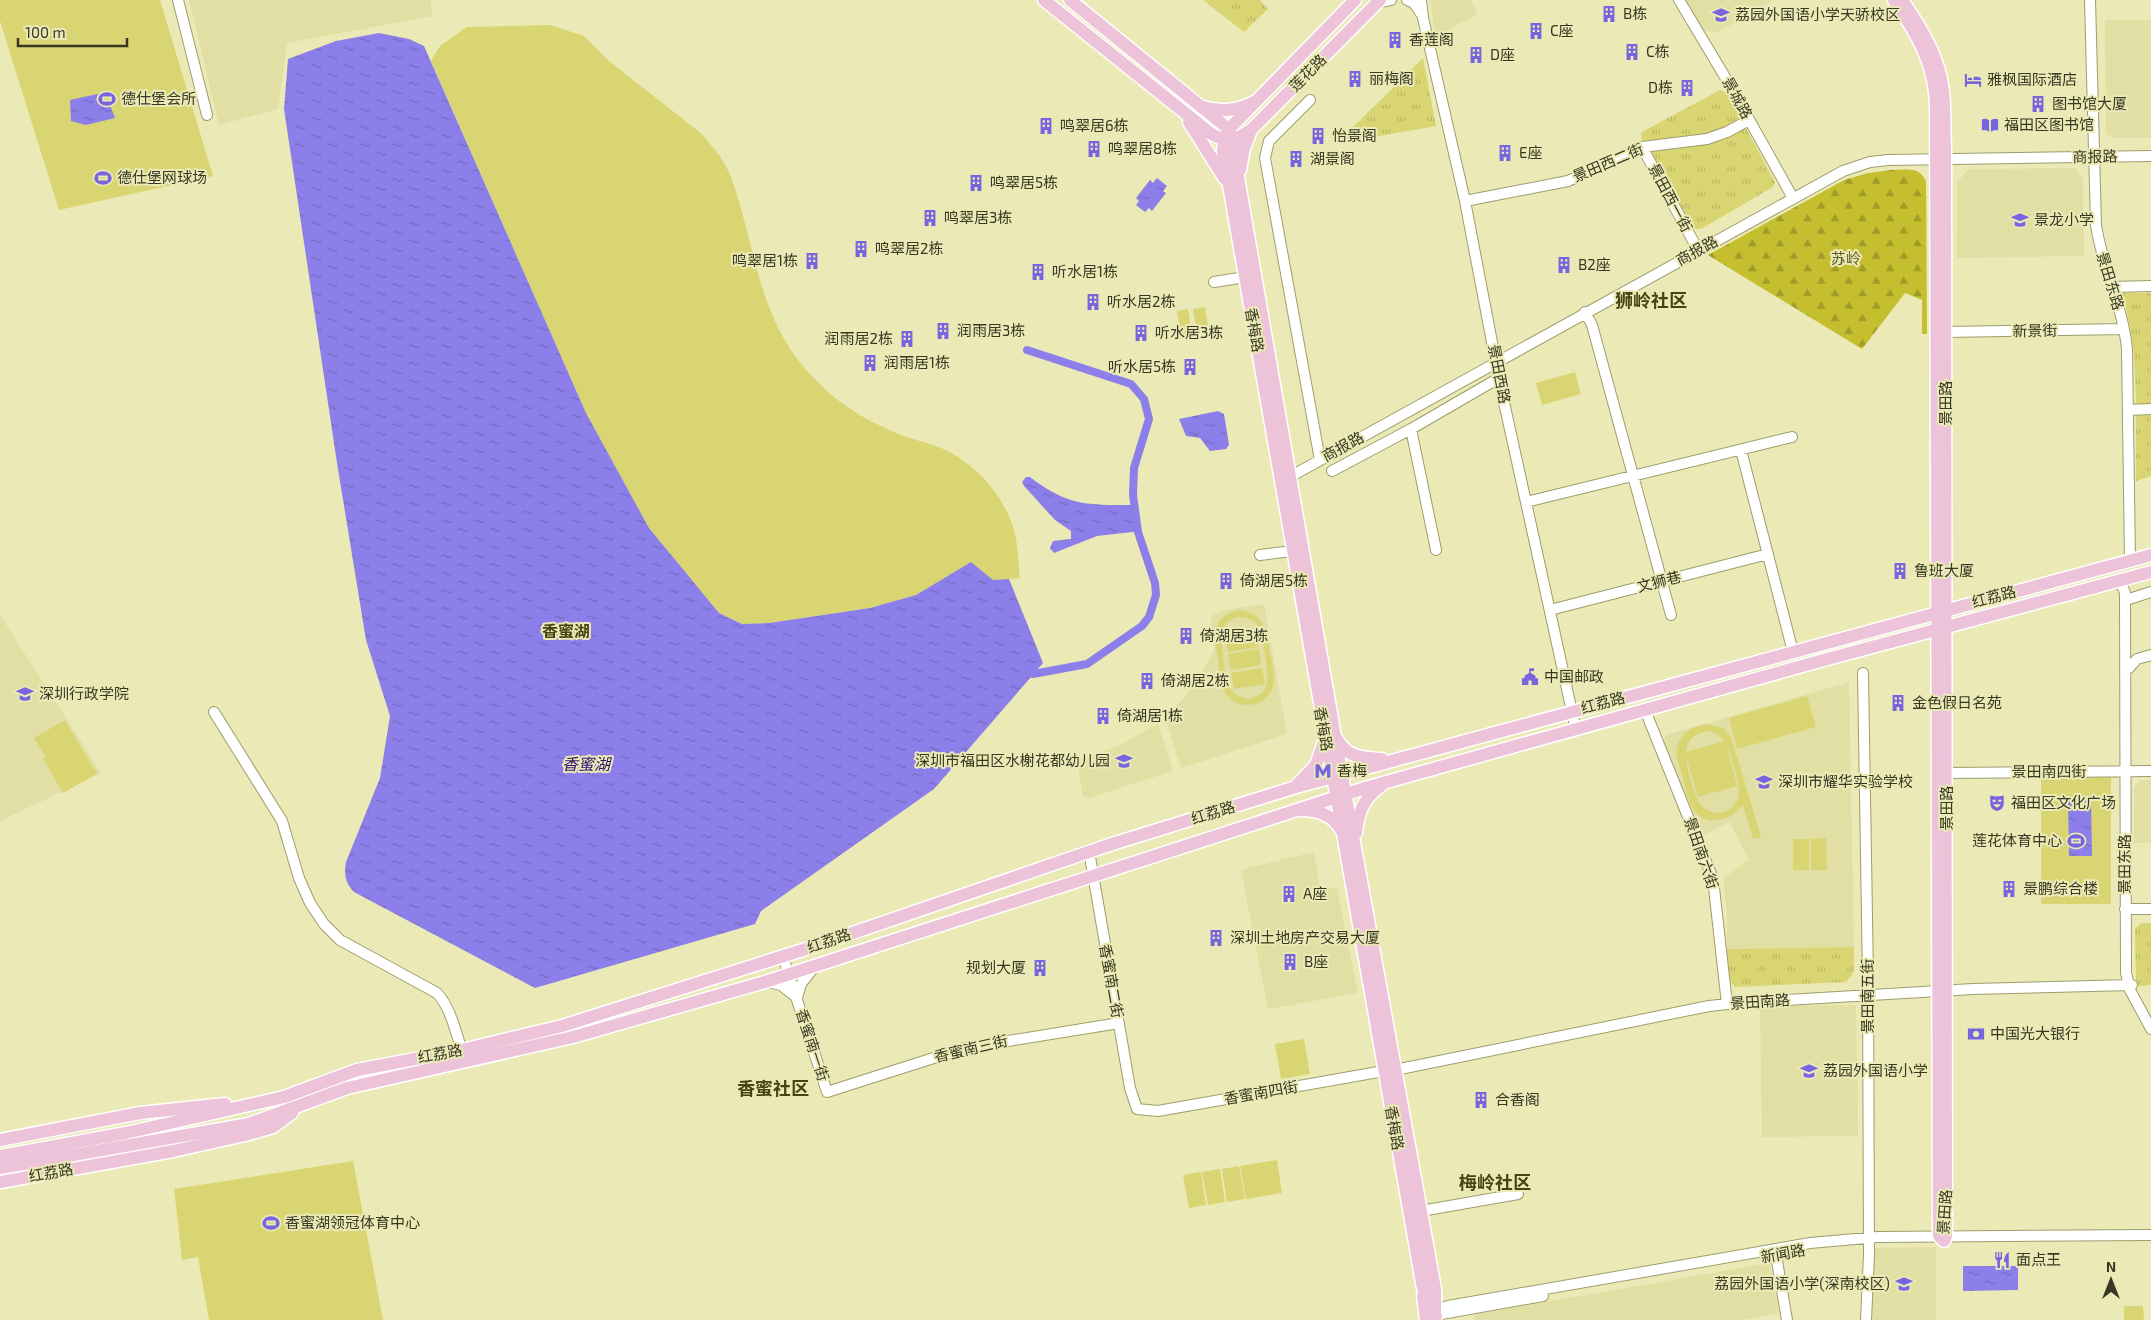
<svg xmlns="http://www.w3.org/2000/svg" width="2151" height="1320" font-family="'Exo 2','Noto Sans SC',sans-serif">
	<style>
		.built { fill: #e1dfa3 }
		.grass { fill: #d9d573; fill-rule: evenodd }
		.forest { fill: url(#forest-firs) }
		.park { fill: url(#park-tufts) }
		.water { fill: url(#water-ripples) }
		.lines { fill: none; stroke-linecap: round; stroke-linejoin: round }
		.canal { stroke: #8c7fea; stroke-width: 8 }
		.minor-casing { stroke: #9e9d6c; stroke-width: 12 }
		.major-casing { stroke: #fff; stroke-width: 15 }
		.minor { stroke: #fff; stroke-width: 10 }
		.major { stroke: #ecc3d9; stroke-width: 12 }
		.labels { text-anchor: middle; stroke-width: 4; stroke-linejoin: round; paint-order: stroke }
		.poi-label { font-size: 15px; fill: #383823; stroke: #ebeab6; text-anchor: start }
		.street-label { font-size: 15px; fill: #383823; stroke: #ebeab6 }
		.park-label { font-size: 15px; fill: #5d5b26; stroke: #ebeab6 }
		.neighbourhood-label { font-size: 16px; font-weight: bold; fill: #454312; stroke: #ebeab6 }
		.water-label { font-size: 16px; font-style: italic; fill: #2d1170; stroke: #ebeab6 }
		.quarter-label { font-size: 18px; font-weight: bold; fill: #454312; stroke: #ebeab6 }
	</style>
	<defs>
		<pattern id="forest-firs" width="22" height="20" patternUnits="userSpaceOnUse" patternTransform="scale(1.25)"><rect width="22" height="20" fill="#c5be2f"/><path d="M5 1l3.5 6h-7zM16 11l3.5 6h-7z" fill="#a19b28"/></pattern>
		<pattern id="park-tufts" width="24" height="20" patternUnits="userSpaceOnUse" patternTransform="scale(1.25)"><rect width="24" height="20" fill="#d9d573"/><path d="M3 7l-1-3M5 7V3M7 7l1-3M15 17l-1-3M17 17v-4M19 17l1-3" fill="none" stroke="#bbb863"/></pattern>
		<pattern id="water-ripples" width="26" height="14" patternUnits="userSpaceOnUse" patternTransform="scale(1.25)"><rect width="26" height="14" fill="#8c7fea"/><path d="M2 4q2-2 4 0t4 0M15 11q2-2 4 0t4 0" fill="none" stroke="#7369bd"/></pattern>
	</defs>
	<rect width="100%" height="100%" fill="#ebeab6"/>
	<!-- built -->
	<path class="built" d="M189 0H430L433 16 287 43 278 109 219 125Z
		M1430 0H1471L1478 14 1436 36Z
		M1685 0H1774L1716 33 1703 30Z
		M2105 20H2151V138H2112L2106 133Z
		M2075 168 2083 179 2084 256 1957 258V183L1968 169Z
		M1264 604 1287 734 1181 768 1165 717 1190 691 1214 651 1215 640 1211 622 1212 616 1220 611Z
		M0 615 101 773 0 821Z
		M1849 682 1854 947 1727 949V912L1723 878 1749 860 1730 822 1699 837 1662 743 1666 735Z
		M1158 723 1173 771 1089 798 1083 796 1078 766 1079 760 1123 744Z
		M2140 780H2151V843H2134V788Z
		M1314 852 1320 888H1337L1358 993 1268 1009 1241 870Z
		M1856 1005 1858 1136 1762 1137 1760 1006Z
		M1936 1247V1320H1870L1873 1248Z
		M1770 1263 1779 1313 1739 1320H1473L1477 1314Z"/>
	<!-- grass -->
	<path class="grass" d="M0 0H160L213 176 59 210 0 21Z
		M550 25 584 36 609 61 702 134 720 156 729 172C755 239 755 307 802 365 824 392 852 413 883 427 900 436 918 440 936 446 972 460 1000 490 1013 526 1018 541 1018 562 1020 578L993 580 971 563 916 595 870 608 769 623 742 624 719 613 649 528 586 413 431 61 440 46 467 27Z
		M1205 307 1209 332 1197 334 1193 309Z
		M1188 309 1192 335 1181 336 1177 311Z
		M1575 372 1581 394 1542 405 1536 383Z
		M1240 610C1264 613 1267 631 1270 652 1272 661 1274 670 1274 679 1274 688 1269 697 1262 701 1255 705 1247 706 1239 704 1220 697 1220 675 1218 658 1216 648 1213 637 1216 628 1220 617 1229 612 1240 610ZM1240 617C1247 618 1253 619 1257 625 1263 633 1270 677 1266 686 1264 694 1256 697 1249 699 1242 698 1236 696 1231 690 1226 682 1219 639 1222 631 1225 622 1232 618 1240 617Z
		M1256 631 1259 647 1228 652 1225 636Z
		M1259 649 1261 665 1231 670 1228 654Z
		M1262 668 1265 684 1234 689 1231 673Z
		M1807 696 1816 727 1737 749 1729 718Z
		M65 720 97 774 63 793 43 759 46 757 34 738Z
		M1707 724 1724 728 1731 737 1761 837 1753 839 1743 805C1731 820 1704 829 1692 807 1687 799 1686 787 1683 778 1680 767 1674 755 1678 744 1682 731 1695 726 1707 724ZM1709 731 1717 734 1725 741 1686 752C1687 739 1696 732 1709 731ZM1726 743C1731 755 1739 780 1739 793 1738 812 1713 820 1701 805 1694 796 1686 764 1685 753L1698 797 1737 786Z
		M2111 777V904H2041V778Z
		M1826 838 1827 870H1811V839Z
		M1793 839H1809V870H1793Z
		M1304 1039 1310 1074 1281 1079 1275 1044Z
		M1277 1160 1282 1193 1246 1199 1240 1166Z
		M353 1161 383 1320H209L198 1257 182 1260 174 1189Z
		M1239 1166 1245 1199 1227 1202 1222 1169Z
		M1220 1169 1225 1202 1208 1205 1202 1172Z
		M1201 1172 1206 1205 1189 1208 1183 1175Z
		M2124 1306H2143L2144 1320H2124Z"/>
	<!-- forest -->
	<path class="forest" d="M1891 170C1904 170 1921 166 1926 182L1927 334H1922V300L1905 293 1862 349 1708 255 1844 180 1868 173Z"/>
	<!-- park -->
	<path class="park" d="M1203 0H1260L1268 9 1244 32Z
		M1423 58 1436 126 1345 142 1344 136Z
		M1720 90 1727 93 1775 182 1773 187 1703 228 1691 230 1641 138 1642 132Z
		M2121 293H2151V476L2136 481C2135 423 2141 347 2121 293Z
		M2141 923H2151V985L2138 986 2136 979 2135 929Z
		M1854 947V972L1846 982 1735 987 1730 981 1727 949Z"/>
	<!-- water -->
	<path class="water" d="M379 33 409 39 424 46 586 413 649 528 719 613 742 624 769 623 870 608 916 595 971 562 993 580 1009 579 1043 663 934 789 761 911 755 924 535 988 354 892C345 882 344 875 346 862L380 778 390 716 366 640 337 463 284 109 288 59 336 41Z
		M102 93 105 102 110 105 115 118 86 125 71 121 70 100Z
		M1157 178 1167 186 1163 191 1166 193 1152 211 1149 208 1145 212 1136 205 1139 201 1136 198 1150 180 1153 183Z
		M1218 411 1224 414 1229 445 1226 449 1210 451 1200 438 1186 436 1179 419Z
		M1026 477H1030C1069 507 1089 505 1136 505L1141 531 1097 536 1054 553 1050 548 1053 541 1071 539V531L1055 520 1024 486 1022 482Z
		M2068 800H2091L2092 856H2069Z
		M1963 1266H2018V1290L1963 1291Z"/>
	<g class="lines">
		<!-- canal -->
		<path class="canal" d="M1027 350 1131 384 1144 399 1149 419 1134 468 1133 495 1138 532 1155 583 1156 595 1149 617 1142 626 1087 664 1033 674"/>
		<!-- minor casing -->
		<g class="minor-casing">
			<path id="minor" d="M178 0 207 115
				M1407 0 1414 3 1422 15
				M1421 0 1423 18 1465 201 1500 384 1576 730
				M1679 0 1728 82 1793 198
				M2090 0 2096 225C2102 267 2123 306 2127 349L2130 561
				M1378 3 1391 0
				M1310 100 1269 141 1265 158 1320 460
				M1642 147 1698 250
				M1465 201 1568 181 1642 147 1707 139 1727 132 1749 120
				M1214 282 1252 276
				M2112 287 2151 286
				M1585 312 1592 325 1671 615
				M1946 332 2124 329
				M2128 410 2151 409
				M1411 429 1436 550
				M1741 450 1793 652
				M1332 471 1411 429 1499 378
				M1286 479 1843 171 1870 162 1888 160 2151 156
				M1526 502 1792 437
				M1260 555 1292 551
				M2112 582 2122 585 2125 593 2126 973 2130 990 2151 1029
				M2129 599 2151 592
				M1550 610 1768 554
				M2129 668 2137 659 2151 655
				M1863 673 1868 978 1869 1254 1866 1320
				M1645 710 1713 879 1727 1004
				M214 712 282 821 299 878 310 903 324 924 340 940 437 993C451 1008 455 1031 462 1050
				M1947 773 2151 771
				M1089 851 1130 1088 1137 1109 1158 1111 1384 1071
				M2125 909H2151
				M783 957 827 1092 965 1048 1119 1023
				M767 982 781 985 795 996
				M797 998 801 984 815 966
				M1395 1070 1709 1006 1737 1003 1973 989 2132 985
				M1421 1211 1518 1194
				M1775 1249 1787 1320
				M1436 1315 1440 1308 1448 1306 1810 1243 1878 1237 2151 1235
				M1436 1315 1543 1296"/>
		</g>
		<!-- major casing -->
		<g class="major-casing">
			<path id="major" d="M1044 0 1210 133C1225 143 1237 140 1251 130L1380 0
				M1070 0 1220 122 1227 128 1231 137 1338 754 1435 1289V1320
				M1355 0 1231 127 1224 139 1223 151 1422 1283 1425 1296 1436 1316
				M1894 0C1916 32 1934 62 1936 102L1939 1236 1944 1241 1946 1236 1945 146C1944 128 1945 109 1943 91 1939 56 1921 28 1902 0
				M1203 107C1219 112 1238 111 1254 102
				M1189 122 1225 179
				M1240 170 1244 148 1251 130
				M1337 739C1347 758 1363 758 1382 759
				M1297 785 1316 765 1324 742
				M1301 810C1317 810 1333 815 1341 830
				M1356 833C1358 812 1364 797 1382 785
				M0 1140 140 1113 225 1104
				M0 1156 126 1133 284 1097 357 1070 462 1050 562 1026 806 949 1112 844 1296 787 2151 555
				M0 1168 249 1124 347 1088 573 1037 765 982 1365 788 1820 661 2151 572
				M0 1182 173 1151 245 1135 273 1127 292 1113
				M1423 1296 1426 1320"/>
		</g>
		<!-- minor -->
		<use href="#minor" class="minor"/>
		<!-- major -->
		<use href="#major" class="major"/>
	</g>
	<!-- icons -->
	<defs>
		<g id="building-bare" transform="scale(1.35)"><path d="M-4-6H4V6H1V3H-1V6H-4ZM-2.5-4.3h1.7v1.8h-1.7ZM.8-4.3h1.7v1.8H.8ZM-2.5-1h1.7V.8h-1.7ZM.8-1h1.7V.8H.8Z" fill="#7864df" stroke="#ebeab6" stroke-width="2.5" paint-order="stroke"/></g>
		<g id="school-bare" transform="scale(1.35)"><path d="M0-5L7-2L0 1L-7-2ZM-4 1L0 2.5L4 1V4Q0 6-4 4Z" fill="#7864df" stroke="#ebeab6" stroke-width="2.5" paint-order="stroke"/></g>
		<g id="hotel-bare" transform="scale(1.35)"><path d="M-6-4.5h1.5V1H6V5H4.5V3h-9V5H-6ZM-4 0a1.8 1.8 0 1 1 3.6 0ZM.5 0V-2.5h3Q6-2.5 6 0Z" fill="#7864df" stroke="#ebeab6" stroke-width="2.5" paint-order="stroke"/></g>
		<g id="stadium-bare" transform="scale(1.35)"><path d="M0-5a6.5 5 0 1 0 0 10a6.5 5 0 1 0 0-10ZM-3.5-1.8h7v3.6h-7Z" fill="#7864df" stroke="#ebeab6" stroke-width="2.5" paint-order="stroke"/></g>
		<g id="library-bare" transform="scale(1.35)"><path d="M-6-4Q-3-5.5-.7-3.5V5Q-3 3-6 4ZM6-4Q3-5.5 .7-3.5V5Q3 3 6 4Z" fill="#7864df" stroke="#ebeab6" stroke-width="2.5" paint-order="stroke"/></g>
		<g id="civic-bare" transform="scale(1.35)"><path d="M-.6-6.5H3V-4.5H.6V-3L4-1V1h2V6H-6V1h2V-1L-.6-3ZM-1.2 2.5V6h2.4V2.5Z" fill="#7864df" stroke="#ebeab6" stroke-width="2.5" paint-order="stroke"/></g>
		<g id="metro-bare" transform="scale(1.35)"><path d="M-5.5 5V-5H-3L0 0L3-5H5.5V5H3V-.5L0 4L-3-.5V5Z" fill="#7864df" stroke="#ebeab6" stroke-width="2.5" paint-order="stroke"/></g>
		<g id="theatre-bare" transform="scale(1.35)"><path d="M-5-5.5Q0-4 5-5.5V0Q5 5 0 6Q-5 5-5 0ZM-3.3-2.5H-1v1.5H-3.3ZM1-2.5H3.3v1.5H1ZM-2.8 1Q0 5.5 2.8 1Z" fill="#7864df" stroke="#ebeab6" stroke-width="2.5" paint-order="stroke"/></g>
		<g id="bank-bare" transform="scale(1.35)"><path d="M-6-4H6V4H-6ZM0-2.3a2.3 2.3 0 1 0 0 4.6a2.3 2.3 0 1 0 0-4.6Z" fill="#7864df" stroke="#ebeab6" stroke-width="2.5" paint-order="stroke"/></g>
		<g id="restaurant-bare" transform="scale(1.35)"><path d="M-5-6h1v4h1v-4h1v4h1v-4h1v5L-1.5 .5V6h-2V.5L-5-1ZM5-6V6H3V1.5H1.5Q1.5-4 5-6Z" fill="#7864df" stroke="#ebeab6" stroke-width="2.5" paint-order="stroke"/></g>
	</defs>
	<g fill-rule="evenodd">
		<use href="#building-bare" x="1609" y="14"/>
		<use href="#school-bare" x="1721" y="15"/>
		<use href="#building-bare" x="1536" y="31"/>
		<use href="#building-bare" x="1395" y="40"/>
		<use href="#building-bare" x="1632" y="52"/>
		<use href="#building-bare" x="1476" y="55"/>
		<use href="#building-bare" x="1355" y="79"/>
		<use href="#hotel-bare" x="1973" y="80"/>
		<use href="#building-bare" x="1687" y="88"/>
		<use href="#stadium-bare" x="107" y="99"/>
		<use href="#building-bare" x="2038" y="104"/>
		<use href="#library-bare" x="1990" y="125"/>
		<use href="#building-bare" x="1046" y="126"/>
		<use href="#building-bare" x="1318" y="136"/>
		<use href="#building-bare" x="1094" y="149"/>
		<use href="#building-bare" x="1505" y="153"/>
		<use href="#building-bare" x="1296" y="159"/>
		<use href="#stadium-bare" x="103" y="178"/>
		<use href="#building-bare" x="976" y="183"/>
		<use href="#building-bare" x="930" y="218"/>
		<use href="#school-bare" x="2020" y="220"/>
		<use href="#building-bare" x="861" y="249"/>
		<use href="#building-bare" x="812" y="261"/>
		<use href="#building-bare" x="1564" y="265"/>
		<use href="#building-bare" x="1038" y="272"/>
		<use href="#building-bare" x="1093" y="302"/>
		<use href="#building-bare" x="943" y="331"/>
		<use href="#building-bare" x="1141" y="333"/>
		<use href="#building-bare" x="907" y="339"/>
		<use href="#building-bare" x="870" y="363"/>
		<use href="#building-bare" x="1190" y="367"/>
		<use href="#building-bare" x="1900" y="571"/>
		<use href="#building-bare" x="1226" y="581"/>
		<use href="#building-bare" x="1186" y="636"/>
		<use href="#civic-bare" x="1530" y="677"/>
		<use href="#building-bare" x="1147" y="681"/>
		<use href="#school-bare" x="25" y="694"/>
		<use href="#building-bare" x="1898" y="703"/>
		<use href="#building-bare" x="1103" y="716"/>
		<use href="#school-bare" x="1124" y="761"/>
		<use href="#metro-bare" x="1323" y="771"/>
		<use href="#school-bare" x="1764" y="782"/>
		<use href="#theatre-bare" x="1997" y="803"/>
		<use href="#stadium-bare" x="2076" y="841"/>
		<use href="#building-bare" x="2009" y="889"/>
		<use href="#building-bare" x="1289" y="894"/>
		<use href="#building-bare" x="1216" y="938"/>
		<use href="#building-bare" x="1290" y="962"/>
		<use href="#building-bare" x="1040" y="968"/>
		<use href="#bank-bare" x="1976" y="1034"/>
		<use href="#school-bare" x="1809" y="1071"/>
		<use href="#building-bare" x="1481" y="1100"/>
		<use href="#stadium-bare" x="271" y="1223"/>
		<use href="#restaurant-bare" x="2002" y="1260"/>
		<use href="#school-bare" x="1904" y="1284"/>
	</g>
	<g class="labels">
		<!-- poi labels -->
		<g class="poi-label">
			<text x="1623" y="19">B栋</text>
			<text x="1735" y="20">荔园外国语小学天骄校区</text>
			<text x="1550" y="36">C座</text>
			<text x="1409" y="45">香莲阁</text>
			<text x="1646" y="57">C栋</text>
			<text x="1490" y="60">D座</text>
			<text x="1369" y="84">丽梅阁</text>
			<text x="1987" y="85">雅枫国际酒店</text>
			<text x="1673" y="93" text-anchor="end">D栋</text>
			<text x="121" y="104">德仕堡会所</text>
			<text x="2052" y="109">图书馆大厦</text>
			<text x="2004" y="130">福田区图书馆</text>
			<text x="1060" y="131">鸣翠居6栋</text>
			<text x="1332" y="141">怡景阁</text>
			<text x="1108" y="154">鸣翠居8栋</text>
			<text x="1519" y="158">E座</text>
			<text x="1310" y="164">湖景阁</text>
			<text x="117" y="183">德仕堡网球场</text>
			<text x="990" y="188">鸣翠居5栋</text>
			<text x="944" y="223">鸣翠居3栋</text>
			<text x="2034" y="225">景龙小学</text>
			<text x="875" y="254">鸣翠居2栋</text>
			<text x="798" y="266" text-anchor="end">鸣翠居1栋</text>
			<text x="1578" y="270">B2座</text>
			<text x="1052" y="277">听水居1栋</text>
			<text x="1107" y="307">听水居2栋</text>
			<text x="957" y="336">润雨居3栋</text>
			<text x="1155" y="338">听水居3栋</text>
			<text x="893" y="344" text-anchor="end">润雨居2栋</text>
			<text x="884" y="368">润雨居1栋</text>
			<text x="1176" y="372" text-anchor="end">听水居5栋</text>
			<text x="1914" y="576">鲁班大厦</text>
			<text x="1240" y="586">倚湖居5栋</text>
			<text x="1200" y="641">倚湖居3栋</text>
			<text x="1544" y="682">中国邮政</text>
			<text x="1161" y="686">倚湖居2栋</text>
			<text x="39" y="699">深圳行政学院</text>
			<text x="1912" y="708">金色假日名苑</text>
			<text x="1117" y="721">倚湖居1栋</text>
			<text x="1110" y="766" text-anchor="end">深圳市福田区水榭花都幼儿园</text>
			<text x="1337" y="776">香梅</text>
			<text x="1778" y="787">深圳市耀华实验学校</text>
			<text x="2011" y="808">福田区文化广场</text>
			<text x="2062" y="846" text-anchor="end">莲花体育中心</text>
			<text x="2023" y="894">景鹏综合楼</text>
			<text x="1303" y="899">A座</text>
			<text x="1230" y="943">深圳土地房产交易大厦</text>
			<text x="1304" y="967">B座</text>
			<text x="1026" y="973" text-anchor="end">规划大厦</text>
			<text x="1990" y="1039">中国光大银行</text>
			<text x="1823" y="1076">荔园外国语小学</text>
			<text x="1495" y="1105">合香阁</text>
			<text x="285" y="1228">香蜜湖领冠体育中心</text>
			<text x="2016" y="1265">面点王</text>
			<text x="1890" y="1289" text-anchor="end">荔园外国语小学(深南校区)</text>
		</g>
		<!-- street labels -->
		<g class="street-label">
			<text transform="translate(1308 73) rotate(-45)" y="5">莲花路</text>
			<text transform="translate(1737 98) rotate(61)" y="5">景城路</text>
			<text transform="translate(2095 157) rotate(-1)" y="5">商报路</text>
			<text transform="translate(1608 163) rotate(-23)" y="5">景田西二街</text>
			<text transform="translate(1670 198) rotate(62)" y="5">景田西一街</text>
			<text transform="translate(1697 251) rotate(-29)" y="5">商报路</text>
			<text transform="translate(2110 281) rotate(73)" y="5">景田东路</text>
			<text transform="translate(1254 330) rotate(80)" y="5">香梅路</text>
			<text transform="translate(2035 331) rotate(-1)" y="5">新景街</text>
			<text transform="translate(1499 374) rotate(79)" y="5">景田西路</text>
			<text transform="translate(1946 403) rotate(-90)" y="5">景田路</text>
			<text transform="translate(1343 447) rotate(-29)" y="5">商报路</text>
			<text transform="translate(1659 582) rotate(-14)" y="5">文狮巷</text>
			<text transform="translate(1994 597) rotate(-15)" y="5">红荔路</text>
			<text transform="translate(1603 703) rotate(-15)" y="5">红荔路</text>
			<text transform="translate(1323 729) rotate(80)" y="5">香梅路</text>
			<text x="2049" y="777">景田南四街</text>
			<text transform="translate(1947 808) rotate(-90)" y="5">景田路</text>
			<text transform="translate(1213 813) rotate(-17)" y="5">红荔路</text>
			<text transform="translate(1701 853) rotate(71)" y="5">景田南六街</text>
			<text transform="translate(2125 864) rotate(-90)" y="5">景田东路</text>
			<text transform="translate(829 941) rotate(-19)" y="5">红荔路</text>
			<text transform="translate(1111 981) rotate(80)" y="5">香蜜南二街</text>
			<text transform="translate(1868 996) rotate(-90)" y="5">景田南五街</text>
			<text transform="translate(1760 1002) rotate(-4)" y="5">景田南路</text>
			<text transform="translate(812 1045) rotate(72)" y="5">香蜜南一街</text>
			<text transform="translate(971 1049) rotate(-13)" y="5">香蜜南三街</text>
			<text transform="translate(440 1054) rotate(-10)" y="5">红荔路</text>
			<text transform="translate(1261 1093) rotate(-10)" y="5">香蜜南四街</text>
			<text transform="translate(1394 1128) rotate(80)" y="5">香梅路</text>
			<text transform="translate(51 1173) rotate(-10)" y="5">红荔路</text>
			<text transform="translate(1945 1212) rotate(-86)" y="5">景田路</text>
			<text transform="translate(1783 1254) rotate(-10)" y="5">新闻路</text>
		</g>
		<!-- park labels -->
		<g class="park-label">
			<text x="1846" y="264">苏岭</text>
		</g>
		<!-- neighbourhood labels -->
		<g class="neighbourhood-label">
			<text x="566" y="637">香蜜湖</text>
		</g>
		<!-- water labels -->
		<g class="water-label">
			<text x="586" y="770">香蜜湖</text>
		</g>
		<!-- quarter labels -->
		<g class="quarter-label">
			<text x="1651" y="307">狮岭社区</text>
			<text x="773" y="1095">香蜜社区</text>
			<text x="1495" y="1189">梅岭社区</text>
		</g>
	</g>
	<!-- north arrow -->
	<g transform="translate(2111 1280)" stroke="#ebeab6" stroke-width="4" paint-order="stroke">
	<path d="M0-4L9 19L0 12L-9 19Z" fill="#383823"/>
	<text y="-8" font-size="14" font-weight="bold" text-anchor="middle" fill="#383823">N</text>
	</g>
	<!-- scale -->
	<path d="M18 38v8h109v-8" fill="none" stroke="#383823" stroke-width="2.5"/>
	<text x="25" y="38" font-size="15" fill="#383823" stroke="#ebeab6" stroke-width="4" paint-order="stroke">100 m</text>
</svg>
